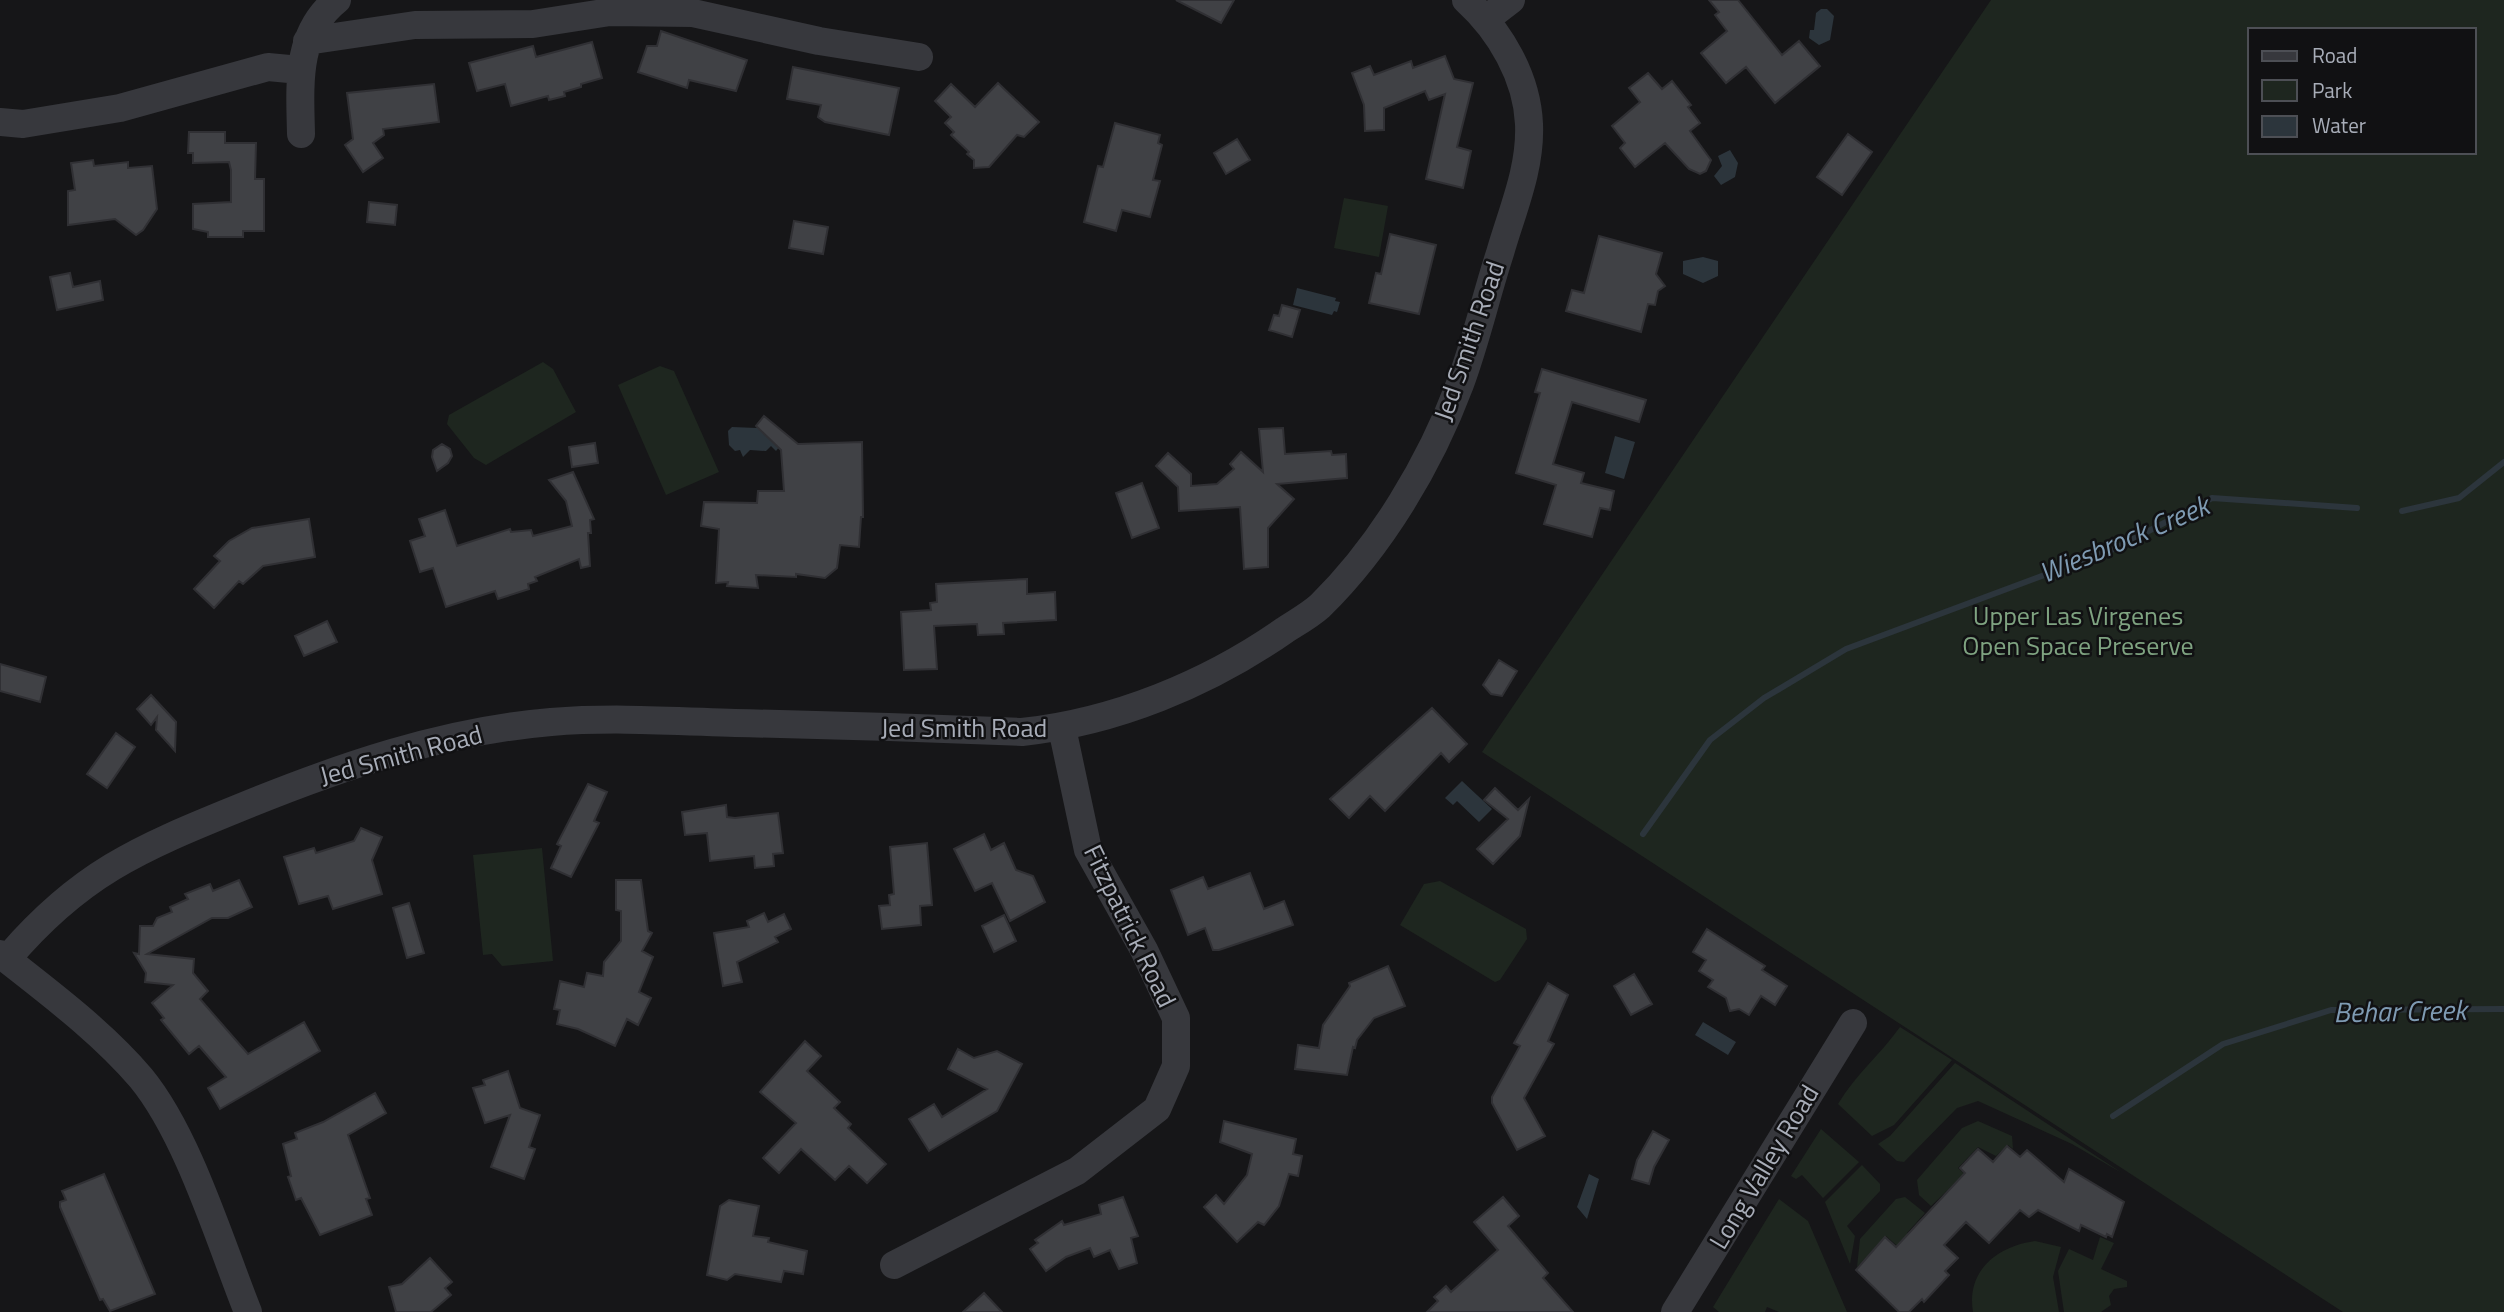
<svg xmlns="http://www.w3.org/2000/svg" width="2504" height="1312" font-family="'Titillium Web',sans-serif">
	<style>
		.green { fill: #1e261f; fill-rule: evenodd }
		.water { fill: #2c353c }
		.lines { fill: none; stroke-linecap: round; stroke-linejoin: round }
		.stream { stroke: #2c353c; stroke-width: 6 }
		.building { fill: #404145; stroke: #303034; stroke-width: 2 }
		.minor { stroke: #37383d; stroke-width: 28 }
		.labels { text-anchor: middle; stroke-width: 5; stroke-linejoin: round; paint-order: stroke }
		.street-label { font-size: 26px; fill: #a8adb8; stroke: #111113 }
		.park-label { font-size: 26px; fill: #7fa381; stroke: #111113 }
		.water-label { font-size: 28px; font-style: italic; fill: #7f9bb3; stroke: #111113 }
	</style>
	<rect width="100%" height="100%" fill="#161618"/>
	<!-- green -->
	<path class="green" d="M1991 0H2504V1312H2343L1482 752ZM2250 30H2474V152H2250Z
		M1344 198 1388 206 1379 257 1334 248Z
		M543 362 553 369 576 412 486 465 474 458 447 424 449 415Z
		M660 366 674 371 719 472 666 495 618 385Z
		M542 848 553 961 502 966 492 954 483 955 473 855Z
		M1440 881 1526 929 1527 939 1500 980 1495 982 1400 925 1424 884Z
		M1900 1027 1952 1060 1894 1125 1872 1136 1838 1104C1856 1074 1880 1055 1900 1027Z
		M1955 1063 2122 1173 2072 1144 1978 1101 1957 1108 1904 1162 1897 1161 1878 1144 1890 1136Z
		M1978 1121 2012 1136 2013 1149 2008 1145 1996 1156 1978 1147 1958 1168 1975 1184 1964 1197 1952 1186 1931 1206 1919 1195 1917 1180 1962 1128Z
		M1821 1129 1859 1162 1823 1198 1802 1175 1796 1179 1791 1176Z
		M1862 1165 1880 1184V1191L1847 1226 1855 1236 1850 1264 1825 1202Z
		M1905 1197 1925 1213 1907 1233 1913 1240 1903 1251 1886 1236 1857 1267 1860 1239 1896 1199Z
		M1779 1199 1808 1221 1847 1312H1779L1767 1307 1765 1312H1719L1713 1307Z
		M2100 1237 2114 1243 2101 1269 2127 1281V1287L2114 1289 2109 1296 2111 1305 2101 1312H2064L2058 1271 2069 1249 2093 1260Z
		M2035 1241 2061 1247 2053 1277 2059 1312H1973C1966 1271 1997 1246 2035 1241Z"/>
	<!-- water -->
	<path class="water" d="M1821 9H1827L1834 16 1830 40 1819 45 1809 38 1810 30H1814L1816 13Z
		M1730 150 1738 163 1735 177 1721 185 1714 176 1722 166 1718 156Z
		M1703 257 1718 261V276L1703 283 1683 274V261Z
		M1297 288 1336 298 1335 301 1340 302 1337 312 1334 311 1332 315 1293 305Z
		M758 422H766L780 446 776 451 771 446 766 451 750 450 743 457 740 450 735 451 729 445 728 431 732 427 757 428Z
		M1615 436 1635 442 1624 479 1605 473Z
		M1462 781 1492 809 1479 822 1457 801 1453 805 1445 798Z
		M1703 1022 1736 1042 1728 1055 1695 1035Z
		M1589 1174 1599 1179 1587 1219 1577 1207Z"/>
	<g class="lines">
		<!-- stream -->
		<path class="stream" d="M2402 511 2459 498 2504 462
			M1643 834 1710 740 1764 698 1846 649 2114 549 2212 498 2357 508
			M2113 1116 2223 1044 2331 1010 2504 1009"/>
	</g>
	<!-- building -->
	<path class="building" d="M1176 0H1234L1221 23Z
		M1709 0H1738L1782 55 1799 41 1820 66 1775 103 1746 67 1726 83 1701 53 1727 31 1715 15 1719 12Z
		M661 31 747 60 736 91 689 80 687 88 638 72 647 46H657Z
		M592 42 602 78 581 84V87L564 92 565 96 549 100 548 96 511 106 505 84 477 91 469 63 533 46 536 57Z
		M1445 56 1454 79 1473 83 1457 147 1471 151 1463 188 1426 179 1445 94 1429 100 1425 91 1384 108V130L1365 131 1364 105 1352 73 1370 66 1374 75 1411 61 1413 68Z
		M793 67 899 88 889 135 825 122 818 117 821 105 787 99Z
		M1648 73 1662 89 1672 81 1691 105 1688 107 1700 123 1690 131 1711 160 1706 171 1700 174 1689 169 1665 143 1635 167 1620 148 1625 143 1612 126 1640 102 1629 88Z
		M998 83 1039 122 1024 137 1017 135 989 167 974 168V160L967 154 969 152 951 135 954 132 945 123 951 117 935 101 951 84 975 107Z
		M434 84 439 122 383 129 384 135 373 143 383 158 363 172 345 145 353 139 347 93Z
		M1115 123 1160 135 1158 143 1162 145 1153 180 1160 181 1150 217 1122 210 1116 231 1084 222 1098 166 1103 167Z
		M189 132H225V143H256L255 179H264V231H243V237H208V232L193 229V204L231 202V170L229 162 193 163V153H188Z
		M1848 134 1872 152 1842 195 1817 177Z
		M1237 139 1250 160 1226 174 1214 153Z
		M93 160 94 166 128 162V168L152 166 157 209 143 230 136 235 115 219 68 225V191L75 190 71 163Z
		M369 202 397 205 395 225 367 222Z
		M794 221 828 227 823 254 789 248Z
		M1390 234 1436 245 1419 314 1369 303 1376 273 1381 274Z
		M1599 236 1662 253 1656 274 1665 286 1658 291 1655 305 1648 304 1641 332 1566 311 1572 290 1584 293Z
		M70 273 73 287 100 281 103 300 57 310 50 277Z
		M1282 305 1300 310 1292 337 1269 330 1274 315 1279 316Z
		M1542 369 1646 400 1639 422 1572 402 1553 464 1584 473 1581 483 1614 491 1610 510 1600 508 1592 537 1544 524 1556 485 1516 473 1540 393 1535 392Z
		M764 416 798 444 862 442 863 517H861L859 547 840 545 837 568 825 578 796 574V577L756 575 758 588 727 586 728 582 716 583 719 529 701 526 704 502 757 503 758 491H784L781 450 756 426Z
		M1283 428 1285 454 1331 451 1332 455 1346 454 1347 478 1277 484 1294 499 1268 528V567L1244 569 1240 507 1179 511 1178 487 1156 466 1168 453 1191 474V486L1217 484 1234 469 1230 464 1241 452 1263 472 1259 429Z
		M595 443 598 463 572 467 569 447Z
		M442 444 450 449 452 456 448 463 437 471 432 457 433 450Z
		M573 472 594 519 590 520 591 533H588L590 566 581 568 579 559 535 577 537 581 528 584 529 589 498 599 495 591 446 607 433 568 420 572 410 541 425 536 419 519 445 510 457 546 510 529 511 532 531 530 533 536 572 526 566 501 549 480Z
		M1142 483 1159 528 1132 538 1116 493Z
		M309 519 315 557 263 566 243 584 239 581 214 608 194 589 220 561 214 556 229 541 252 528Z
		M1027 579V594L1055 592 1056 620 1003 623 1004 634 978 635 977 624 934 626 937 669 904 670 901 612 931 610 930 603 937 602 936 584Z
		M327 621 337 642 304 656 295 636Z
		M1499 660 1517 671 1502 696 1491 694 1483 685Z
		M0 664 46 677 40 702 0 691Z
		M151 695 176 722 175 751 156 730 157 717 151 725 137 709Z
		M1432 708 1467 744 1449 762 1441 753 1385 811 1370 796 1349 818 1330 799Z
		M116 733 135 747 107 788 87 774Z
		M588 784 607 792 594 821 599 823 571 877 551 868 561 846 557 844Z
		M1495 788 1518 810 1529 799 1520 836 1493 864 1477 849 1508 819 1484 800Z
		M726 805 727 817 735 818 778 813 783 853 773 854 774 866 755 868 754 856 710 861 707 833 685 835 682 812Z
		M361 828 382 837 372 860 382 894 333 909 328 896 299 904 284 857 314 848 316 853 354 841Z
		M984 834 991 850 1004 843 1016 870 1033 876 1045 902 1010 921 992 883 975 891 954 849Z
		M927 843 932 905 920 906 921 925 882 929 879 906 890 905 889 895 894 894 890 847Z
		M1250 873 1264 909 1284 901 1293 925 1219 950H1213L1205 928 1188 935 1171 890 1203 877 1208 889Z
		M239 880 252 907 228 918H212L147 954 194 959 193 973 208 991 200 999 248 1054 304 1022 320 1051 220 1109 208 1088 226 1077 199 1046 189 1054 161 1020 164 1018 152 1003 173 985 145 982 146 973 134 953 139 954 140 926H153L157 918 172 912 170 907 188 899 185 894 210 884 213 891Z
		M616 880H641L648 931 652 933 642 951 653 957 639 992 651 998 638 1025 627 1019 615 1046 578 1029 557 1024 560 1010 554 1009 560 981 584 987 587 973 603 976 604 962 621 941V911L616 910Z
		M409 903 424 953 407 958 393 908Z
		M764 913 768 922 784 914 791 929 775 937 778 942 737 962 742 982 723 986 714 933 749 927 747 921Z
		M1004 915 1016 941 994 952 982 926Z
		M1707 929 1765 966 1762 970 1787 986 1775 1005 1761 996 1749 1015 1739 1009 1730 1011 1726 998 1708 987 1713 980 1699 971 1706 960 1693 952Z
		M1388 966 1405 1006 1374 1018 1357 1040 1355 1048 1353 1047 1347 1075 1295 1069 1298 1045 1319 1048 1323 1025 1350 986 1349 983Z
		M1634 974 1652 1004 1631 1015 1614 986Z
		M1548 983 1568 995 1548 1041 1554 1044 1524 1098 1545 1136 1517 1150 1492 1103V1097L1520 1046 1514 1043Z
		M805 1041 821 1056 807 1071 840 1102 834 1108 851 1124 848 1128 886 1164 867 1183 849 1166 835 1180 801 1149 779 1173 763 1158 796 1123 760 1092Z
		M958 1049 974 1058 997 1051 1022 1064 997 1111 929 1151 909 1119 934 1104 942 1117 987 1089 948 1069Z
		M508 1071 520 1108 540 1115 529 1147 535 1149 524 1179 491 1167 510 1115 485 1123 473 1088 485 1085 483 1080Z
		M375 1093 386 1113 348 1135 370 1198 366 1199 372 1215 320 1235 301 1198 296 1200 288 1177 291 1176 283 1144 297 1139 295 1133 323 1122Z
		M1224 1121 1296 1139 1293 1154 1302 1156 1298 1176 1289 1174 1279 1206 1264 1225 1258 1222 1237 1242 1204 1207 1216 1195 1224 1204 1247 1175 1252 1154 1220 1142Z
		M1653 1131 1669 1140 1654 1167 1649 1184 1632 1179 1637 1160Z
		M2007 1146 2020 1157 2027 1150 2064 1182 2069 1169 2124 1202 2112 1237 2107 1234 2106 1237 2081 1225 2079 1231 2038 1210 2029 1217 2020 1210 1989 1243 1966 1222 1944 1245 1958 1258 1945 1271 1949 1275 1924 1302 1922 1299 1909 1312H1899L1856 1270 1885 1237 1896 1247 1965 1173 1960 1168 1978 1149 1993 1162Z
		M104 1174 155 1294 110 1311 103 1299 100 1300 60 1207V1202L66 1200 62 1191Z
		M1123 1197 1138 1236 1131 1238 1137 1263 1119 1269 1110 1250 1094 1257 1090 1248 1066 1257 1046 1271 1030 1249 1038 1243 1035 1240 1062 1221 1064 1225 1101 1214 1099 1205Z
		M1503 1197 1519 1216 1508 1226 1548 1273 1543 1278 1573 1312H1427L1438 1301 1434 1297 1446 1286 1451 1292 1498 1250 1474 1222Z
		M729 1200 759 1206 753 1236 769 1238 768 1242 807 1251 803 1274 784 1271 781 1282 735 1274 727 1280 707 1275 720 1206Z
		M430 1258 452 1282 445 1288 451 1295 431 1312H396L389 1287 402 1284Z
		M984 1293 1002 1312H963Z"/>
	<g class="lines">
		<!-- minor -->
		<path class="minor" d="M1485 20 1511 0
			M307 41 415 25 533 24 610 12 693 13 819 41 919 57
			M0 122 23 124 120 108 268 67 300 70
			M301 134C300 86 295 33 337 0
			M0 954C48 992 101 1031 141 1078 188 1135 220 1242 248 1312
			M7 959C79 874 138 849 239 808 339 767 443 731 551 722 612 717 674 721 735 723 831 725 926 728 1022 732 1115 722 1208 684 1285 630 1296 623 1310 615 1320 606 1381 546 1430 464 1460 384 1476 341 1486 296 1500 253 1512 211 1531 169 1529 124 1527 77 1500 31 1466 0
			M894 1265 1077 1171 1157 1109 1176 1066V1018L1144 950 1088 850 1062 728
			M1675 1312 1853 1023"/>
	</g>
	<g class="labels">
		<!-- street labels -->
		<g class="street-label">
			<text transform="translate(1469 341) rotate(-71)" y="9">Jed Smith Road</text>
			<text x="964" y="737">Jed Smith Road</text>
			<text transform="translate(401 755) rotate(-15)" y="9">Jed Smith Road</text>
			<text transform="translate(1130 926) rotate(64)" y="9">Fitzpatrick Road</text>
			<text transform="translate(1764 1167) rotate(-59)" y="9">Long Valley Road</text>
		</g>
		<!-- park labels -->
		<g class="park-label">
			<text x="2078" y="625">Upper Las Virgenes<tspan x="2078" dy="30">Open Space Preserve</tspan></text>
		</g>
		<!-- water labels -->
		<g class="water-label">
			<text transform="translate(2124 539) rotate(-23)" y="10">Wiesbrock Creek</text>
			<text transform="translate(2400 1011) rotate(-1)" y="10">Behar Creek</text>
		</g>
	</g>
	<!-- legend -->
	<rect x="2248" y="28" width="228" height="126" fill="#111113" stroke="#4d4f55" stroke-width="2"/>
	<rect x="2262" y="51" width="35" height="10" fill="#37383d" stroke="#4d4f55" stroke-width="2"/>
	<text x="2312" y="63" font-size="21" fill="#a8adb8">Road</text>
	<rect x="2262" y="80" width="35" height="21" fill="#1e261f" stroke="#4d4f55" stroke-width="2"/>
	<text x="2312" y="98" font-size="21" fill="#a8adb8">Park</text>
	<rect x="2262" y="116" width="35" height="21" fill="#2c353c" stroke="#4d4f55" stroke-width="2"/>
	<text x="2312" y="133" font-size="21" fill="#a8adb8">Water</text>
</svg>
